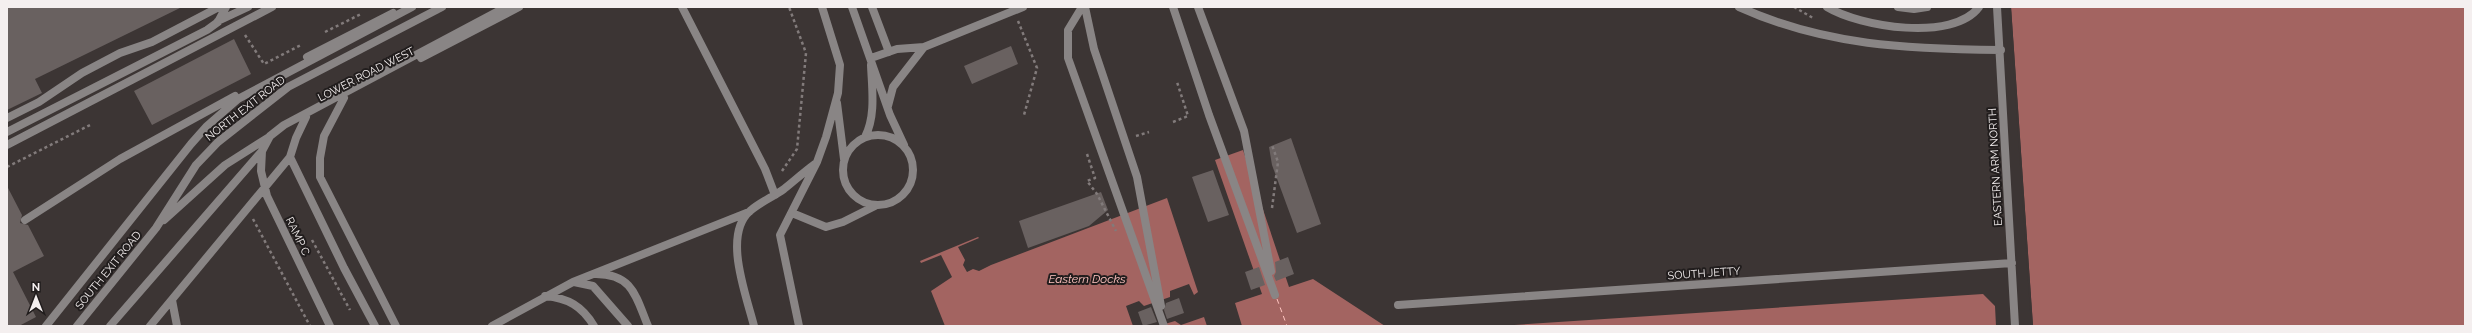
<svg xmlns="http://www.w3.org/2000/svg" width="2472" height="333" font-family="Raleway,sans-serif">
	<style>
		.water { fill: #a36461 }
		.pier { fill: #3c3534 }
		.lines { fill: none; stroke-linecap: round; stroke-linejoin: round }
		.ferry { stroke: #ffc4c0; stroke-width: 1; stroke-dasharray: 5 4; stroke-linecap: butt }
		.building { fill: #696160 }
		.path { stroke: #827b7b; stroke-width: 2.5; stroke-dasharray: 3 3; stroke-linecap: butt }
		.service { stroke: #898585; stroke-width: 8 }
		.labels { text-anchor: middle; stroke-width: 4; stroke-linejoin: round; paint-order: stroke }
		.street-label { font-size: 11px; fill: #f4efef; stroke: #211d1d }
		.water-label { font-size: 12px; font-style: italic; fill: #ffc4c0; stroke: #211d1d }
	</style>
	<rect width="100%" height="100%" fill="#3c3534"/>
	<!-- water -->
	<path class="water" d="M2011 7H2465V326H2033Z
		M1243 150 1289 287 1313 279 1385 326H1242L1235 303 1262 294 1215 160Z
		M1167 198 1198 292 1194 295 1189 284 1170 291V297L1144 306 1139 301 1126 306 1133 326H945L931 291 952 277 941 255 921 263 920 261 978 237 979 238 958 247 965 260 963 265 967 272 973 269 979 271 991 265Z
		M1983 294 1995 306 1996 326H1499Z
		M1204 317 1207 326H1158L1175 321 1181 325Z"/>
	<!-- pier -->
	<path class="pier" d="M2009 7H2011L2033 326H2031Z"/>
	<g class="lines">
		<!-- ferry -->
		<path class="ferry" d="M1277 299 1287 326"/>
	</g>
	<!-- building -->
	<path class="building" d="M7 7H182L35 79 42 93 7 110Z
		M234 39 251 74 152 125 134 91Z
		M1011 46 1018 64 972 84 964 66Z
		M1291 138 1321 224 1297 233 1272 165 1269 147Z
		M1213 170 1229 215 1208 222 1192 177Z
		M7 186 22 215 20 223 28 225 44 256 13 272 36 317 19 326H7Z
		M1101 192 1108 210 1089 226 1028 248 1019 221Z
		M1288 257 1294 274 1276 281 1274 276 1276 272 1275 262Z
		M1259 267 1265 285 1251 290 1245 272Z
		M1179 298 1184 313 1167 319 1164 310 1166 303Z
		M1151 307 1157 322 1143 326 1138 312Z"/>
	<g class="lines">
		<!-- path -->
		<path class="path" d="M1794 7 1813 18
			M1018 21 1037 68 1024 115
			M325 32 361 14
			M245 35 264 64 301 45
			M1173 122 1188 116 1177 82
			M1136 136 1149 132
			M1087 154 1095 178 1087 181 1097 194 1116 231
			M7 167 90 125
			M782 171 797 149 806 53 789 7
			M1272 208 1278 162 1272 145
			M253 219 310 326
			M312 240 350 310"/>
		<!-- service -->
		<path class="service" d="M682 7 765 169 775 195
			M852 7 890 115 904 145
			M872 7 889 52
			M1082 7 1068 30V58L1164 326
			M1085 7 1094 49 1137 177 1161 306
			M1173 7 1209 115 1275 295
			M1198 7 1244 131 1271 271
			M1739 7C1825 46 1908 49 2001 50
			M1827 7C1860 27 1953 42 1979 7
			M1898 7 1914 9 1927 7
			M1997 7 2015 326
			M218 21 248 7
			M307 57 393 13
			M421 58 519 7
			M871 58 897 49 924 47 1023 7
			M344 98 324 136 320 158V177L396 326
			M837 103 844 159
			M888 106 893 87 924 47
			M7 118 39 102 82 73 120 53 152 42 219 7
			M7 132 207 30 218 22 226 7
			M843 170a35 35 0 1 1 70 0a35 35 0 1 1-70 0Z
			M865 137C876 116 872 89 871 65
			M7 145 272 7
			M262 151 261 171 267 196 330 326
			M290 157 344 268 375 326
			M792 213 826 227 843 222 875 206
			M25 220 120 159 235 96
			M164 220 225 165 269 137
			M596 274C633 274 636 297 648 326
			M574 282 593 286 628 326
			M545 296C568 298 582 306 594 326
			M172 300 177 326
			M1398 305 2012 263
			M46 326 191 144 207 126 238 99 412 7
			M77 326 156 228 196 165 218 142 288 87 442 7
			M110 326 262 151 270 136 284 125 506 7
			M150 326 290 157 296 138 306 117
			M492 326 573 282 749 212
			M754 326C747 297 722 235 750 211 760 202 773 197 784 189 794 181 804 172 815 164
			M799 326 780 235 817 162 826 137 838 93 840 65 822 7"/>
	</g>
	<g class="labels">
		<!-- street labels -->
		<g class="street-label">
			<text transform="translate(366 74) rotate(-27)" y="4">LOWER ROAD WEST</text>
			<text transform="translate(245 108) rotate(-38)" y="4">NORTH EXIT ROAD</text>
			<text transform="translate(1995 167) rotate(-93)" y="4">EASTERN ARM NORTH</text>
			<text transform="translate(298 236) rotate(64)" y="4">RAMP C</text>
			<text transform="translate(108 270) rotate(-51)" y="4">SOUTH EXIT ROAD</text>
			<text transform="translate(1704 273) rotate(-4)" y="4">SOUTH JETTY</text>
		</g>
		<!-- water labels -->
		<g class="water-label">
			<text x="1087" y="283">Eastern Docks</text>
		</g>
	</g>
	<!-- border -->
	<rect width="2472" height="333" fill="none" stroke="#f4efef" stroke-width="16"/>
	<!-- north arrow -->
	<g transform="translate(36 297)" stroke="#211d1d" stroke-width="3" paint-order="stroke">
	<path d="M0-3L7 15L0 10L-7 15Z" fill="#f4efef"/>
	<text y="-6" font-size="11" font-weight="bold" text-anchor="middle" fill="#f4efef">N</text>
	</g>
</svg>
